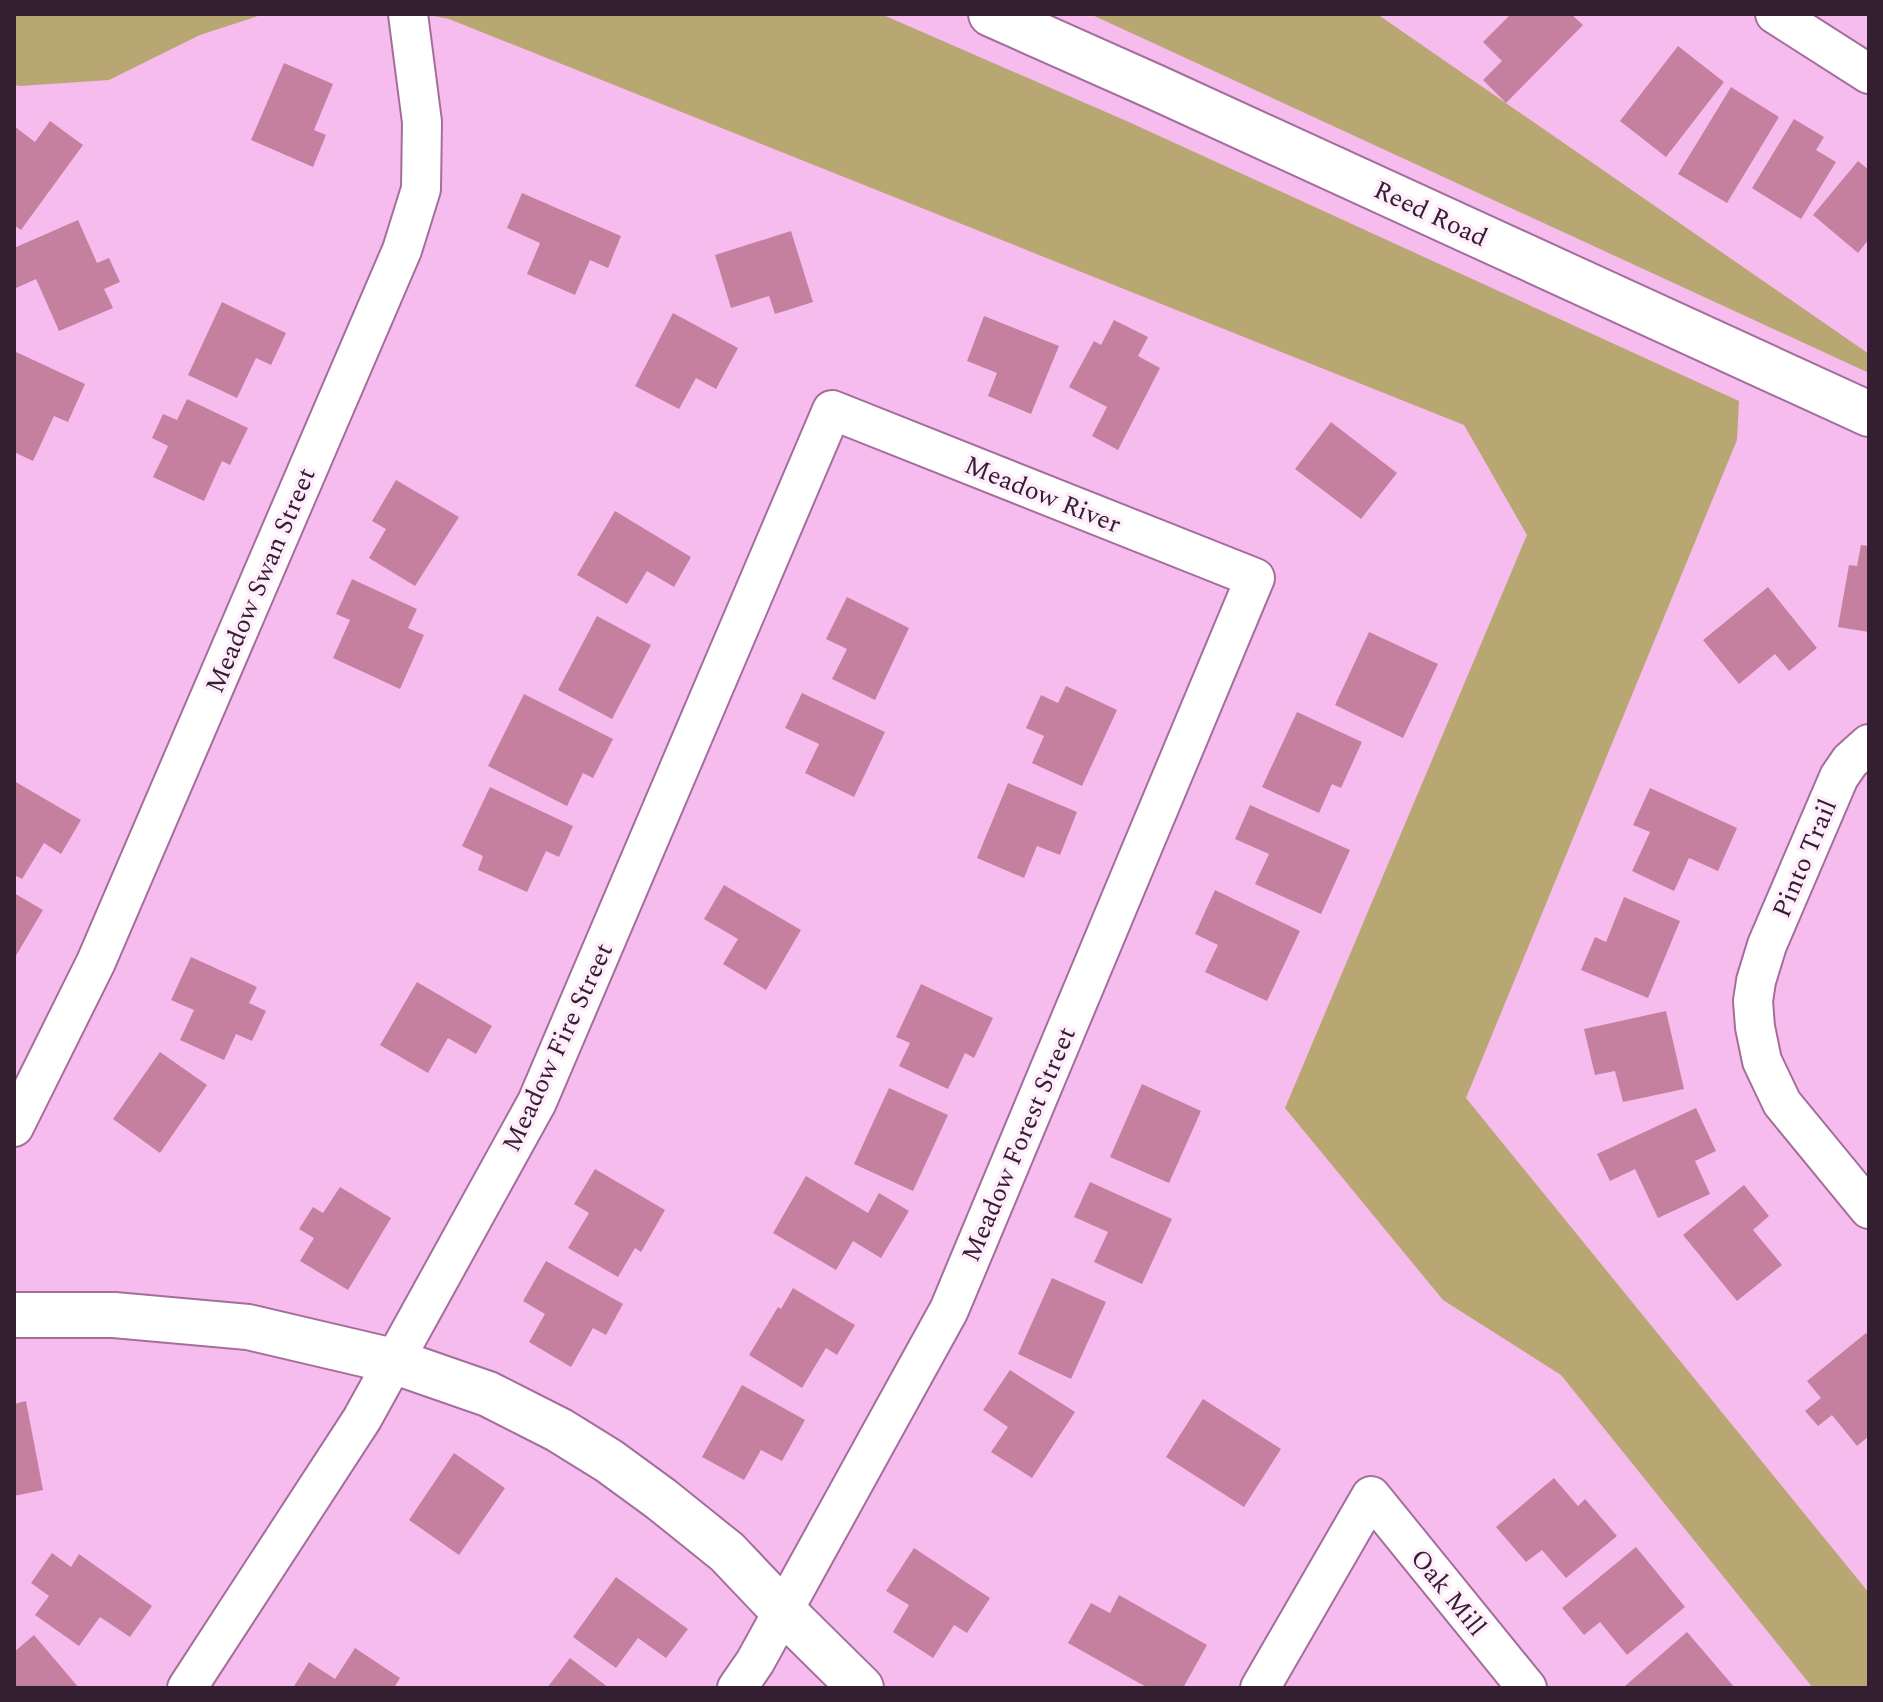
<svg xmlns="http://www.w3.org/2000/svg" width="1883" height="1702" font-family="Spectral,serif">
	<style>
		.green { fill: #b8a772 }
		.building { fill: #c5809f }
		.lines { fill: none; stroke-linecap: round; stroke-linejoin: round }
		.minor-casing { stroke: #a46e9c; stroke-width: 42 }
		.tertiary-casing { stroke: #a46e9c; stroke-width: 48 }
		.minor { stroke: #fff; stroke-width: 38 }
		.tertiary { stroke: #fff; stroke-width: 44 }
		.labels { text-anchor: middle; stroke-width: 7; stroke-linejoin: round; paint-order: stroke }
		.street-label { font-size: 26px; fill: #341e31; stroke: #ffedfc }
	</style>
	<rect width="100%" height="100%" fill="#f7bcee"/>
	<!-- green -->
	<path class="green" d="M14 14H264L200 35 109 80 20 86 14 85Z
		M424 14H881L1131 123 1739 401 1737 440 1466 1098 1869 1593V1688H1813L1561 1375 1443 1300 1285 1108 1527 535 1464 425 449 19Z
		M1090 14H1377L1869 354V373Z"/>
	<!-- building -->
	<path class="building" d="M1511 14H1571L1583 25 1506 103 1483 80 1502 61 1483 42Z
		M1678 46 1724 82 1666 157 1620 121Z
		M284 63 333 84 314 130 326 135 313 167 251 140Z
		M1731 87 1779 117 1727 203 1678 174Z
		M1794 119 1824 137 1816 150 1836 162 1801 219 1752 188Z
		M50 121 83 145 21 230 14 225V126L35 142Z
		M1858 161 1869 170V239L1858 253 1813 215Z
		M522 193 621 236 608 268 590 260 575 295 527 274 540 243 507 228Z
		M78 220 97 263 109 258 120 282 104 289 113 308 59 331 36 279 14 289V248Z
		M791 231 813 302 775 314 769 296 731 308 715 255Z
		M222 302 286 333 271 365 256 358 237 398 188 375Z
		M673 313 738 348 716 389 696 378 679 409 635 386Z
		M984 316 1059 346 1031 414 988 396 997 373 967 361Z
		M1114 320 1148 337 1138 356 1160 368 1118 450 1092 436 1107 407 1069 387 1094 341 1101 345Z
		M14 351 85 384 68 422 54 416 33 461 14 452Z
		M187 399 248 428 230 465 222 461 204 501 153 477 168 446 152 438 163 414 177 420Z
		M1331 422 1397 473 1361 519 1295 469Z
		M396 480 459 517 415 586 369 558 386 529 372 521Z
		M615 511 691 557 674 587 647 571 627 604 577 575Z
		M1861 545 1869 546V632L1838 627 1849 565 1857 566Z
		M352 579 417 609 408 628 424 635 400 689 333 658 350 620 336 614Z
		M1768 587 1817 648 1789 671 1775 654 1739 684 1703 640Z
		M847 597 909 628 875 700 832 679 847 649 826 639Z
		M597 616 651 645 612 719 558 690Z
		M1369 632 1438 664 1403 738 1335 705Z
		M1066 686 1117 710 1082 786 1032 763 1044 736 1026 728 1041 695 1058 703Z
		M802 693 885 732 854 797 805 773 819 744 785 728Z
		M524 694 613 739 593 778 583 773 567 806 488 766Z
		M1297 712 1362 742 1341 788 1332 784 1319 813 1262 787Z
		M14 781 81 820 61 854 44 843 22 879 14 875Z
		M1008 783 1077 812 1060 855 1037 846 1024 878 977 858Z
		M490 787 573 826 559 857 546 851 527 892 478 870 483 856 462 846Z
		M1650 788 1737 828 1718 871 1689 858 1674 891 1632 871 1650 832 1633 825Z
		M1250 805 1350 850 1321 914 1255 884 1269 854 1235 839Z
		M724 885 801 930 766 990 723 964 738 939 704 919Z
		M1215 890 1300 931 1267 1001 1205 972 1218 945 1195 934Z
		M14 893 43 910 14 959Z
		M1624 897 1680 921 1648 998 1581 970 1595 937 1606 942Z
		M191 957 257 987 249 1003 266 1011 252 1041 236 1034 224 1060 180 1040 194 1010 171 1000Z
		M417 982 492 1026 476 1054 448 1038 428 1073 380 1045Z
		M921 984 993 1018 974 1058 965 1053 948 1089 899 1066 910 1043 896 1037Z
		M1666 1011 1684 1089 1623 1102 1615 1071 1595 1075 1584 1029Z
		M160 1052 207 1085 160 1153 113 1119Z
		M1142 1084 1201 1111 1169 1183 1110 1157Z
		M889 1088 948 1115 913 1191 854 1164Z
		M1696 1108 1716 1151 1695 1161 1710 1194 1658 1218 1635 1169 1610 1181 1597 1154Z
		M595 1169 665 1210 641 1252 635 1248 618 1277 568 1248 589 1213 574 1204Z
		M806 1176 868 1213 879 1193 909 1211 881 1258 853 1241 836 1270 773 1233Z
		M1090 1182 1172 1219 1142 1284 1094 1262 1108 1232 1074 1217Z
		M1744 1185 1769 1216 1753 1230 1782 1265 1737 1301 1683 1235Z
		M340 1187 391 1218 348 1290 300 1261 314 1238 299 1229 313 1207 323 1213Z
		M546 1261 623 1304 606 1335 593 1328 571 1367 529 1342 545 1314 523 1301Z
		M1052 1278 1106 1302 1071 1379 1018 1354Z
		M793 1288 855 1325 837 1355 826 1348 802 1388 749 1355 778 1307 781 1309Z
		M1866 1333 1869 1337V1436L1857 1446 1832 1415 1818 1426 1805 1411 1821 1398 1807 1381Z
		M1010 1370 1075 1412 1032 1478 991 1452 1008 1427 983 1410Z
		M742 1385 805 1420 782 1461 761 1450 744 1480 702 1457Z
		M1203 1399 1281 1449 1244 1507 1166 1457Z
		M26 1401 43 1490 14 1496V1404Z
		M454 1453 505 1488 459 1555 409 1520Z
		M1554 1478 1578 1506 1585 1499 1617 1536 1566 1578 1542 1550 1526 1562 1496 1527Z
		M1636 1547 1685 1607 1627 1655 1600 1622 1584 1635 1562 1608Z
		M914 1548 990 1598 967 1633 954 1625 933 1658 893 1632 909 1605 886 1591Z
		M52 1553 71 1567 79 1554 152 1606 130 1637 100 1617 79 1646 35 1615 49 1596 31 1583Z
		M616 1577 688 1629 666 1658 638 1638 616 1668 573 1637Z
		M1119 1595 1207 1645 1183 1688H1148L1068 1643 1091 1603 1110 1613Z
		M1687 1632 1735 1688H1627L1625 1686Z
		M34 1635 79 1688H14V1652Z
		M355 1648 400 1678 394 1688H293L309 1662 335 1679Z
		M570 1658 609 1688H547Z"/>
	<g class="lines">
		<!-- minor casing -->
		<g class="minor-casing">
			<path id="minor" d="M1775 14 1869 74
				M1869 744 1850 761 1839 777 1767 945 1756 981 1753 1001 1755 1027 1762 1061 1782 1103 1869 1209
				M14 1127 96 962 402 250 421 189 422 122 408 14
				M187 1688 362 1419 537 1102 832 410 1255 578 949 1310 783 1611 755 1662 737 1688
				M1260 1688 1371 1496 1527 1688"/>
		</g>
		<!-- tertiary casing -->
		<g class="tertiary-casing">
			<path id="tertiary" d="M991 14 1155 87 1869 414
				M14 1315H114L248 1327 393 1361 488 1394 559 1430 609 1461 661 1499 727 1552 783 1611 861 1688"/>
		</g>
		<!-- minor -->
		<use href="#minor" class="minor"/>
		<!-- tertiary -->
		<use href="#tertiary" class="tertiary"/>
	</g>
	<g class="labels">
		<!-- street labels -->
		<g class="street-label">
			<text transform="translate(1431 213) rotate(25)" y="9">Reed Road</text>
			<text transform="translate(1043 494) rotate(22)" y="9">Meadow River</text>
			<text transform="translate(260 580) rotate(-67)" y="9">Meadow Swan Street</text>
			<text transform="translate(1804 858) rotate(-67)" y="9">Pinto Trail</text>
			<text transform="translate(557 1047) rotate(-65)" y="9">Meadow Fire Street</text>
			<text transform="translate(1018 1144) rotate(-67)" y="9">Meadow Forest Street</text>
			<text transform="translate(1449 1592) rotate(51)" y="9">Oak Mill</text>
		</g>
	</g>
	<!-- border -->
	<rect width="1883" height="1702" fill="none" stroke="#341e31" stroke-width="32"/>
</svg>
